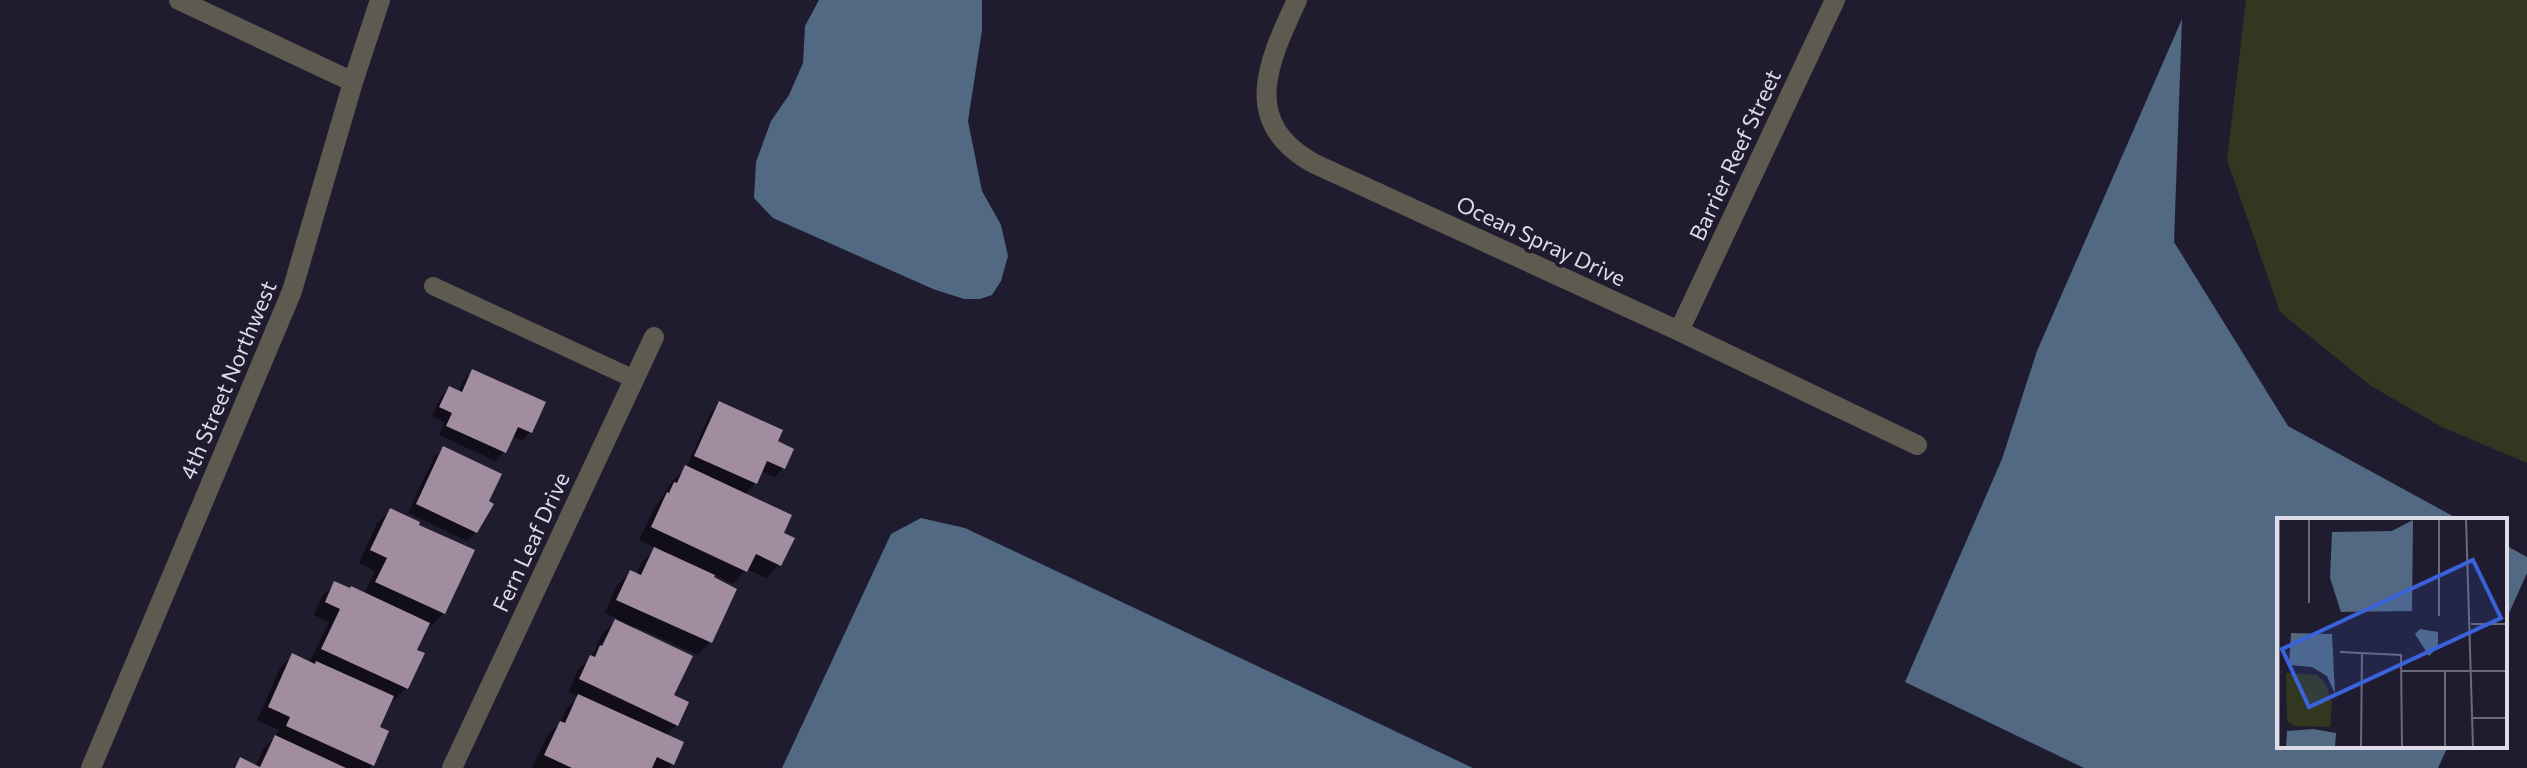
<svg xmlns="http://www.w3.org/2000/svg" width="2527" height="768" font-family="Commissioner,sans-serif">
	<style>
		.green { fill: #323720 }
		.water { fill: #516983 }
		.shadow { fill: #0007 }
		.building { fill: #a18d9f }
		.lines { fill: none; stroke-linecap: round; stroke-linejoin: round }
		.lane { stroke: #5e5a50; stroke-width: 18 }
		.street { stroke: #5e5a50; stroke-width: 20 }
		.labels { text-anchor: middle; stroke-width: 8; stroke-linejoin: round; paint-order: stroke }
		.street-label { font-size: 22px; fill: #dedce9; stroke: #201c2f }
		.inset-road { fill: none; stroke: #6c6979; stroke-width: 2 }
		.view { fill: #3a63db; fill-opacity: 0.15; stroke: #3a63db; stroke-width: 4 }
		.inset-edge { fill: none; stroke: #dedce9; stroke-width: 4 }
	</style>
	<rect width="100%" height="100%" fill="#201c2f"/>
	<!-- green -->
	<path class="green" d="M2246 0H2527V463L2442 427 2371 386 2280 312 2227 160Z"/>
	<!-- water -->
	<path class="water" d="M819 0H982V30L968 121 982 191 1001 225 1008 256 1001 281 992 295 980 299H964L933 289 773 218 754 198 756 162 771 121 789 95 803 63 805 26Z
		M2182 19 2174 242 2288 426 2460 520H2279V746H2448L2438 768H2084L1905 682 2002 459 2037 351Z
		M921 518 965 528 1473 768H782L891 534Z
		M2505 545 2527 557V573L2505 622Z"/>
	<!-- shadow -->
	<path class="shadow" d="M473 371 530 432 522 441 511 436 504 452 495 461 439 435 444 422 432 416 441 397 449 388 458 392 464 380Z
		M720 403 775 442 783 468 775 477 760 471 755 483 744 495 781 534 779 565 766 578 747 569 733 584 713 574 710 642 698 655 634 626 633 630 672 696 677 724 665 736 672 764 669 768H532L547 736 559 724 566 709 578 697 568 692 578 670 592 656 602 634 618 619 605 613 617 585 630 573 636 575 642 562 656 548 639 540 655 507 673 480 686 468 711 412Z
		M443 449 486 502 476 532 467 541 408 513 434 457Z
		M390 510 444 613 431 626 427 624 415 651 406 688 394 700 390 699 377 728 372 765 369 768H233L241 760 255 767 263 750 275 737 279 730 257 720 280 668 293 656 309 663 329 622 314 615 322 596 335 584 364 594 375 571 359 563 377 523Z"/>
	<!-- building -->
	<path class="building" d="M472 369 546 402 532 433 518 427 506 453 446 426 452 413 439 407 449 386 462 392Z
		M719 401 783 430 778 441 794 449 785 469 767 461 757 484 694 456Z
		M443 446 502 474 489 501 494 504 477 533 416 504Z
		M685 465 792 515 784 533 795 538 781 566 756 554 747 572 651 527 667 492 669 493 674 482 677 483Z
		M390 508 420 522 419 525 475 550 445 614 375 582 387 558 370 550Z
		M654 547 715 575 714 577 737 589 712 643 616 600 630 570 641 575Z
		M334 581 350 588 351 586 430 623 417 650 425 653 408 689 321 649 340 609 325 602Z
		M615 619 693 656 674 695 689 702 678 726 579 679 590 655 595 657 600 645 602 646Z
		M292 653 315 664 316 661 394 696 380 727 389 731 374 766 286 726 290 717 268 707Z
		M578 694 684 742 674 765 657 757 652 768H572L544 755 560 721 565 723Z
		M275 735 346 768H235L240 757 260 767Z"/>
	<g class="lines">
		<!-- lane -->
		<path class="lane" d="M433 286 634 379"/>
		<!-- street -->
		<path class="street" d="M179 0 353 82
			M1297 0C1268 62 1239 123 1315 164L1679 331 1917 445
			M1679 331 1835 0
			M91 768 292 291 353 82 380 0
			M452 768 654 337"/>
	</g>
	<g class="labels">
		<!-- street labels -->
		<g class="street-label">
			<text transform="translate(1735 155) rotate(-65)" y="8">Barrier Reef Street</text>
			<text transform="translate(1541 241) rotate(25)" y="8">Ocean Spray Drive</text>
			<text transform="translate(228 380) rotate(-67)" y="8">4th Street Northwest</text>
			<text transform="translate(531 542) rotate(-65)" y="8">Fern Leaf Drive</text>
		</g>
	</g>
	<!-- overview -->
	<g transform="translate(2277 518)">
		<rect width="230" height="230" fill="#201c2f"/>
		<path d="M9 155 40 157 49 167 55 185 53 209 17 208 10 203Z" fill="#323720"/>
		<path d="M136 2 135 93 64 94 53 60 55 14 115 13ZM143 111 161 114V129L152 138 138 116ZM14 115 55 116 58 176 50 158 35 149 12 147ZM36 211 59 215 58 229H9L10 213Z" fill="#516983"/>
		<path class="inset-road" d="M32 1V85M189 1 196 229M162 98V1M194 106H230M63 134 124 137 125 229M125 153H230M196 200H230M2 229V1M84 229 85 134M168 229V153"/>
		<path class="view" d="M196 42 224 100 32 189 5 131Z"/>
		<rect width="230" height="230" class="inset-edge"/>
	</g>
</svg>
